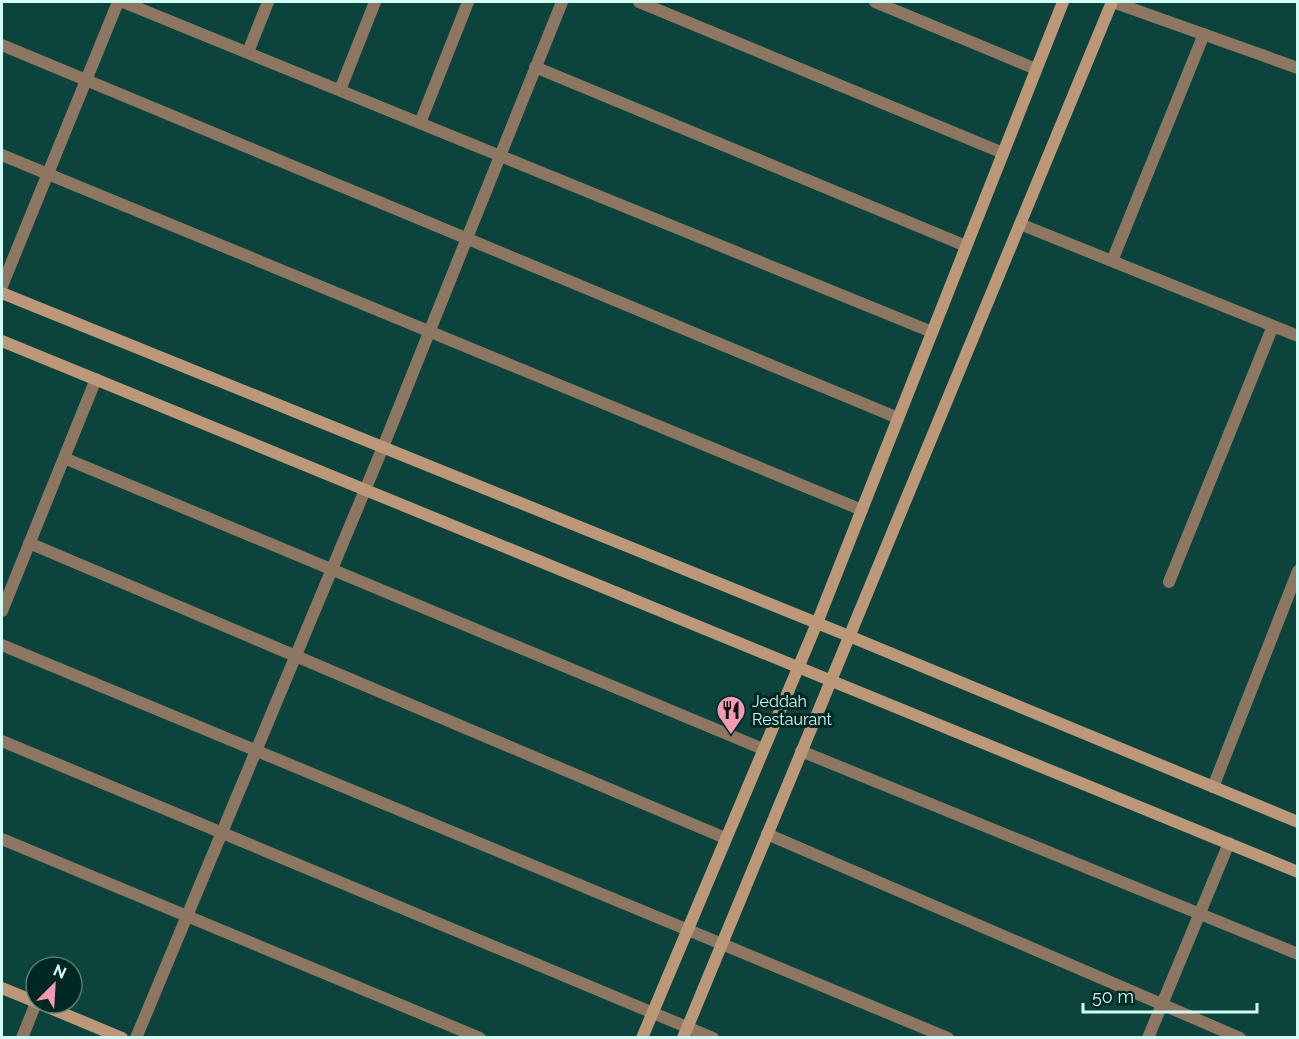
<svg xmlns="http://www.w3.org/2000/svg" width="1299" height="1039" font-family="Raleway,sans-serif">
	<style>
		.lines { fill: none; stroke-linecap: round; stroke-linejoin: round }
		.street { stroke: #8e7762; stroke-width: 12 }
		.secondary { stroke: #bd9878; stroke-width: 12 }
		.labels { text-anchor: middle; stroke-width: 6; stroke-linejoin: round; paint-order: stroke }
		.poi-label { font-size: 16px; fill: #d1fdf5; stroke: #002722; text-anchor: start }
	</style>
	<rect width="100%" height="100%" fill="#0c433c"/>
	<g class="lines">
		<!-- street -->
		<path class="street" d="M123 2 932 332
			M639 2 1003 153
			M875 2 1036 69
			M1113 2 1298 68
			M2 45 898 418
			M248 52 268 2
			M535 67 966 246
			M340 90 375 2
			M420 123 468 2
			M2 155 862 510
			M1020 224 1298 336
			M1112 261 1204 34
			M2 286 118 2
			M64 458 763 749
			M29 543 725 838
			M1169 582 1273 326
			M2 611 96 379
			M2 645 948 1038
			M2 741 713 1038
			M801 751 1298 954
			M1213 787 1298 571
			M767 834 1240 1038
			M2 839 480 1038
			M22 1038 36 1003
			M136 1038 383 447 562 2
			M1148 1038 1229 843"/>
		<!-- secondary -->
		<path class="secondary" d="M2 293 849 636 1298 822
			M2 341 1298 872
			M2 988 36 1002
			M38 1003 122 1038
			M642 1038 817 623 1063 2
			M683 1038 1112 2"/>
	</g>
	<!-- icons -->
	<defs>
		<g id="restaurant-pin" transform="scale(1.5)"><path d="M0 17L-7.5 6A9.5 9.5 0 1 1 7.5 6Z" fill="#f19ab1" stroke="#002722"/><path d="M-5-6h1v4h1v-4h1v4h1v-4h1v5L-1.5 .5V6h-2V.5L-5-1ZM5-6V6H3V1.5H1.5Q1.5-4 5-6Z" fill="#111"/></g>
	</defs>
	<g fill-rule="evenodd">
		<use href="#restaurant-pin" x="731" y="710"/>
	</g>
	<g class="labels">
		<!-- poi labels -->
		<g class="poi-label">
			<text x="752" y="707">Jeddah<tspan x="752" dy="18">Restaurant</tspan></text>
		</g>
	</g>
	<!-- border -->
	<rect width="1299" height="1039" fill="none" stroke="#d1fdf5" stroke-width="6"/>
	<!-- north arrow -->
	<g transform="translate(54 985) rotate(24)"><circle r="28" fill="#002722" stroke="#547d76" stroke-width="1.5"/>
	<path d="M0-4.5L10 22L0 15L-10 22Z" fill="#f19ab1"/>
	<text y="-9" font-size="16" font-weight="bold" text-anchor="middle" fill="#d1fdf5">N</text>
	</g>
	<!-- scale -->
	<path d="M1083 1003v9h174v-9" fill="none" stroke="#d1fdf5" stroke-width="3"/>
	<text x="1092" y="1003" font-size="18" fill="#d1fdf5" stroke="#002722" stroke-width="4.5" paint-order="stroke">50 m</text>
</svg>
